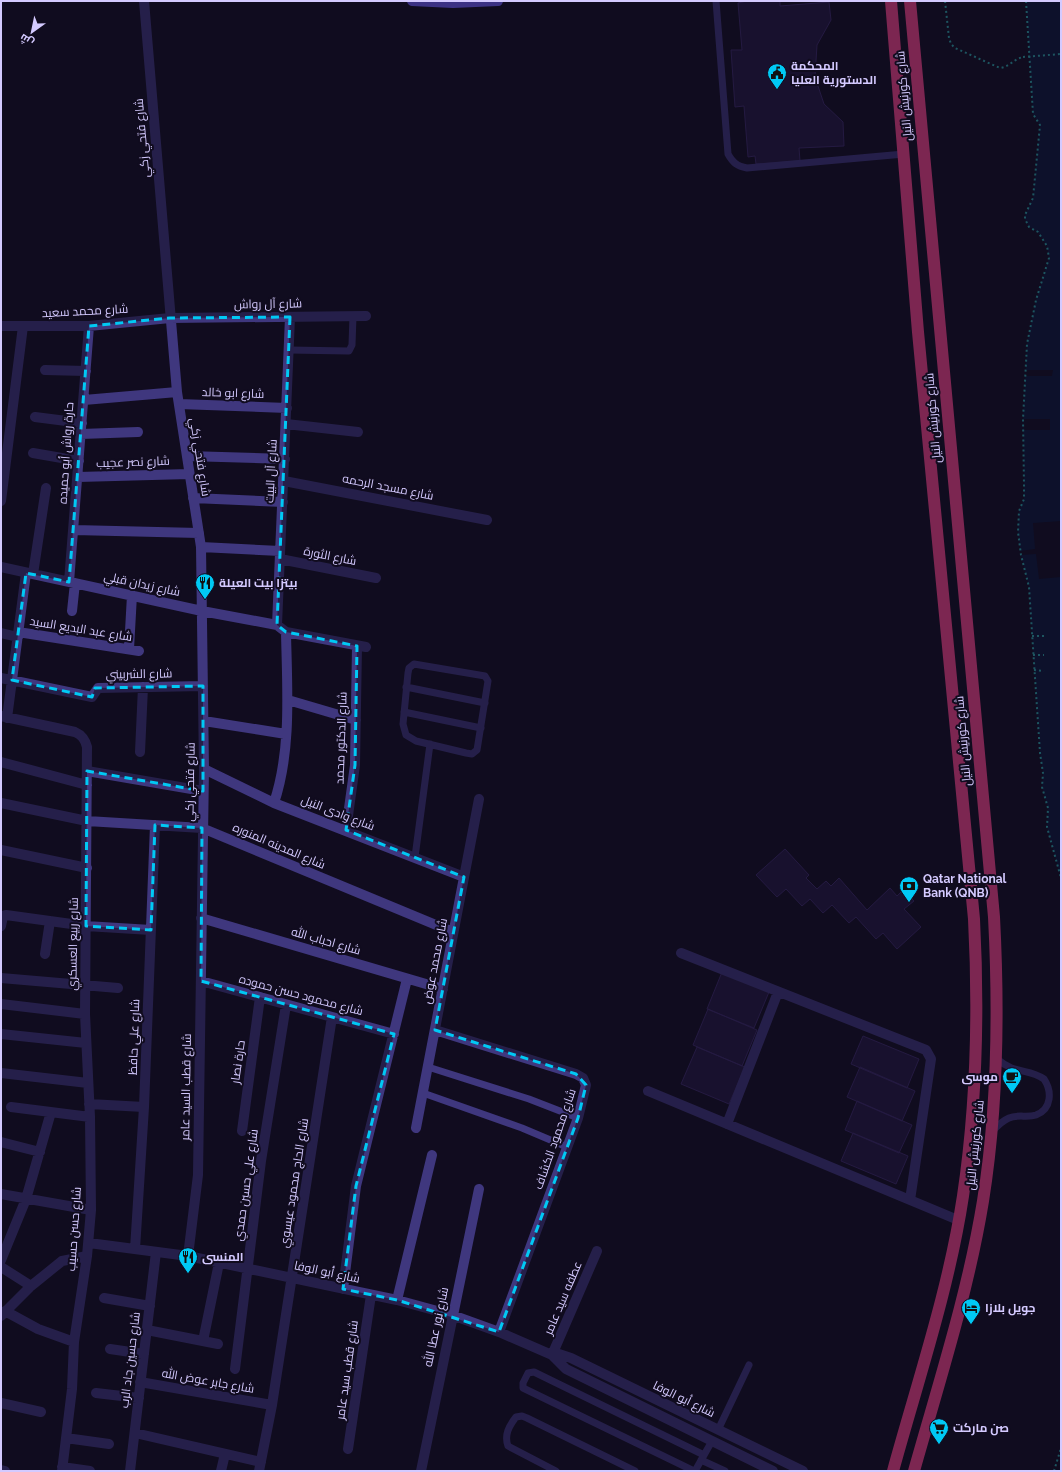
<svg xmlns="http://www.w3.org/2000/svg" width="1062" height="1472" font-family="Raleway,Cairo,sans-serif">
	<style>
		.water { fill: #09173b }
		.pier { fill: #110c1f }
		.building { fill: #231840; stroke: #3c2a6c }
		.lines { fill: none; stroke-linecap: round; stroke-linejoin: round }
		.path { stroke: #2dadb0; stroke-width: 2; stroke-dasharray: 2 3; stroke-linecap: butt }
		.lane { stroke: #3f377e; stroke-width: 7 }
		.street { stroke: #3f377e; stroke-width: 10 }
		.secondary { stroke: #7161ff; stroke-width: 10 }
		.highway { stroke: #ff458f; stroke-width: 12 }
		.path-bridge { stroke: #2dadb0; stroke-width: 2; stroke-dasharray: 2 3; stroke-linecap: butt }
		.marked { fill: none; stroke: #00c9f5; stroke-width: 3; stroke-dasharray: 8 5; stroke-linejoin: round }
		.labels { text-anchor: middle; stroke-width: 4; stroke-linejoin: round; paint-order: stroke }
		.poi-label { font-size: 12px; font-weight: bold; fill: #d4caff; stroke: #110c1f; text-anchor: start }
		.street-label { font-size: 12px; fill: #d4caff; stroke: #110c1f }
	</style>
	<rect width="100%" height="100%" fill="#110c1f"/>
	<!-- water -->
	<path class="water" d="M1026 1H1061V878L1047 827 1048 808 1042 787 1043 773 1040 753 1029 587 1021 555 1018 532 1019 511 1024 499V485L1023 419 1027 344 1036 300 1049 258 1047 246 1038 232 1029 227 1025 219V215L1033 198 1040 125 1033 114Z"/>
	<!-- pier -->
	<path class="pier" d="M1025 370H1053L1052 376H1025Z
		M1023 419H1050V430H1024Z
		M1061 521V577L1039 579 1036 554 1021 555 1020 551 1035 549 1033 523Z"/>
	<!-- building -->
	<path class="building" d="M747 1H780V6L829 2 831 20 817 45 815 77 824 104 843 122 844 146 799 148 800 161 756 164 755 156 748 157 744 106 735 107 731 50H742L738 3Z
		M785 849 809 875 806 878 817 889 826 881 831 886 839 878 867 910 890 888 897 896 903 890 914 901 904 909 921 927 897 949 883 933 876 939 856 917 849 923 832 905 823 913 810 899 802 906 786 889 777 897 756 875Z
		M722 972 769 992 754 1028 707 1009Z
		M708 1009 757 1030 742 1066 693 1045Z
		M863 1036 919 1059 907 1088 851 1064Z
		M697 1047 745 1067 729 1104 681 1084Z
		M860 1067 915 1091 902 1121 847 1097Z
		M857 1101 912 1125 899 1153 845 1130Z
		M853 1133 908 1156 896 1184 841 1161Z"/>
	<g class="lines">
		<!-- path -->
		<path class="path" d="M945 1 949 38 951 44 955 48 1000 68C1009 67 1014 59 1023 57
			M1026 1 1033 114 1040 125 1033 198 1025 215V219L1029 227 1038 232 1047 246 1049 258 1036 300 1027 344 1023 419 1024 485V499L1019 511 1018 532 1021 555 1029 587 1040 753 1043 773 1042 787 1048 808 1047 827 1061 878
			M1032 636H1045
			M1033 655H1044
			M1034 670 1044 671
			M1054 1471 1061 1448"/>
		<!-- lane -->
		<path class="lane" d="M716 1 728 154C733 163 737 166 747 168L904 154
			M289 350 349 351 352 345 353 316
			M414 664 485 676 488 681 477 750 472 754 466 753 416 741 406 735 403 724 408 673 409 668Z
			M406 687 485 703
			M404 712 481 728
			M415 857 430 744
			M428 1067 529 1099 578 1118
			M423 1093 522 1128 567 1147
			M992 1132C997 1126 1002 1121 1009 1118 1018 1114 1027 1118 1036 1115 1052 1109 1052 1091 1044 1079 1028 1068 1016 1075 997 1059
			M718 1430 749 1365
			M701 1460 725 1471
			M556 1471 508 1446C504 1435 509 1426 516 1417L522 1416 527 1418 635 1471
			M694 1471 523 1388V1383L528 1373 534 1372 704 1455
			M695 1471 712 1441"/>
		<!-- street -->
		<path class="street" d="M144 1 177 392 201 547 204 769 198 1175 188 1256
			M1 326H89L170 318 366 316
			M45 370 86 371
			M84 400 177 392
			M179 404 287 408
			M35 417 82 423
			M286 424 358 432
			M81 434 138 432
			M33 453 79 461
			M187 456 285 459
			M78 477 189 474
			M284 481 487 520
			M193 498 283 502
			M1 501 23 326
			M74 530 199 533
			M201 547 280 551
			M280 559 376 578
			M1 567 202 611 277 625 286 632 366 647
			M33 574 46 488
			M69 582 89 326
			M72 611 75 583
			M277 625 290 317
			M18 632 139 651
			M1 633 18 637
			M129 649 132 595
			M1 678 92 697 98 688 203 686
			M288 700 356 720
			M1 716 75 732C82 735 85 739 87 747L85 1014 90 1117 91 1210 87 1256 74 1342 72 1389 62 1471
			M7 718 26 573
			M204 721 286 734
			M140 752 143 687
			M1 762 87 785
			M204 769 274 803 464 877
			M87 771 203 791
			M1 803 87 821 202 828 453 932
			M274 803C292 749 287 688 286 632
			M346 830 355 765 357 646
			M1 850 87 868
			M201 918 443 989
			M1 926 3 916 6 915 86 926 151 930
			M681 953 926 1050 931 1059 910 1200
			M45 954 50 921
			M1 978 118 988
			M201 981 394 1034
			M1 1004 85 1014
			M435 1030 576 1074 583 1078 586 1085 578 1118 499 1332
			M1 1034 86 1043
			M1 1073 88 1083
			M648 1091 958 1220
			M89 1104 144 1107
			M11 1107 90 1117
			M727 1124 778 992
			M416 1128 479 799
			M242 1131 260 997
			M1 1142 40 1152
			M1 1194 91 1210
			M89 1243 188 1256 397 1300 452 1315 499 1332 552 1355 559 1354 571 1358 803 1471
			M135 1249 144 1107 155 825
			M1 1260 26 1199 51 1112
			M1 1267 31 1286
			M343 1289 356 1186 407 979
			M104 1298 150 1306
			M397 1300 432 1155
			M5 1311 38 1329 74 1342
			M1 1316 31 1286 62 1261 87 1256
			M147 1330 218 1344
			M203 1341 219 1263
			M110 1349 144 1354
			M552 1355 566 1369 773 1471
			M552 1355 597 1251
			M235 1369 261 1161 286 1005
			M140 1382 272 1405
			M96 1393 139 1398
			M1 1403 41 1412
			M135 1433 261 1462
			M66 1438 109 1444
			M348 1449 371 1295
			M62 1467 90 1471
			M1 1470 5 1471
			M130 1471 156 1252
			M221 1471 225 1454
			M259 1471 272 1405 332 1017
			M421 1471 479 1189"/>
		<!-- secondary -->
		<path class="secondary" d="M412 1 453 3 498 1"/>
		<!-- highway -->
		<path class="highway" d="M891 1 918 332 974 919C979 1014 977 1102 963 1196 949 1289 918 1380 893 1471
			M910 1 994 917C999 1012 998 1107 983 1201 968 1293 939 1382 914 1471"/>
		<!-- path-bridge -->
		<path class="path-bridge" d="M1023 57 1061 54"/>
	</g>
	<!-- marked area -->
	<path d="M0 0H1062V1472H0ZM290 317 277 625 286 632 357 646 355 765 346 830 464 877 435 1030 576 1074 586 1085 578 1118 499 1332 397 1300 343 1289 356 1186 394 1034 201 981 202 828 155 825 151 930 86 926 87 771 203 791V686L95 688 92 697 12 680 26 573 69 582 89 326 170 318Z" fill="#110c1f" fill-opacity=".55" fill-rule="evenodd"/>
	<path class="marked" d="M290 317 277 625 286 632 357 646 355 765 346 830 464 877 435 1030 576 1074 586 1085 578 1118 499 1332 397 1300 343 1289 356 1186 394 1034 201 981 202 828 155 825 151 930 86 926 87 771 203 791V686L95 688 92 697 12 680 26 573 69 582 89 326 170 318Z"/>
	<!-- icons -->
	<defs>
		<g id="civic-pin" transform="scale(1)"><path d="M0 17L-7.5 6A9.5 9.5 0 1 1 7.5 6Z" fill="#00c9f5" stroke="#110c1f"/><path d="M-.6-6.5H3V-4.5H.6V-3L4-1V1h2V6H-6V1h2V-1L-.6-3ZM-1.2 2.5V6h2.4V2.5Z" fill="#111"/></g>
		<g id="restaurant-pin" transform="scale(1)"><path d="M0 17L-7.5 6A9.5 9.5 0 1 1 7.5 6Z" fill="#00c9f5" stroke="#110c1f"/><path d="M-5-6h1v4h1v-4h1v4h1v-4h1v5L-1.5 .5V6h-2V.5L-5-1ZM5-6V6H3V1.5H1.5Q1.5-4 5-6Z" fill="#111"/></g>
		<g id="bank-pin" transform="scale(1)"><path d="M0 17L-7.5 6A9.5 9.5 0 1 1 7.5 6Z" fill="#00c9f5" stroke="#110c1f"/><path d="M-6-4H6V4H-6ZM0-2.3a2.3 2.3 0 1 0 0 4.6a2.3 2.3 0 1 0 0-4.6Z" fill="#111"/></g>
		<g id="cafe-pin" transform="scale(1)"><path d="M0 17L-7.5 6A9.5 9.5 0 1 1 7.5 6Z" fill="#00c9f5" stroke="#110c1f"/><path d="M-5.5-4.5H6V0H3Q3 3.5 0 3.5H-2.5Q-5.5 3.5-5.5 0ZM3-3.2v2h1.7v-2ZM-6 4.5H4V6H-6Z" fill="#111"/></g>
		<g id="hotel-pin" transform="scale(1)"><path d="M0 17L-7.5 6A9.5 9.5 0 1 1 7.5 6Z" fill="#00c9f5" stroke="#110c1f"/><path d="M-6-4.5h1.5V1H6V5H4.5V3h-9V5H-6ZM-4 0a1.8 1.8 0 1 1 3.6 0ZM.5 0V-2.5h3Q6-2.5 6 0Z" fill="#111"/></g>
		<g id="supermarket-pin" transform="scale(1)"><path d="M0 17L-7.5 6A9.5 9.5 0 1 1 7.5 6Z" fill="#00c9f5" stroke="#110c1f"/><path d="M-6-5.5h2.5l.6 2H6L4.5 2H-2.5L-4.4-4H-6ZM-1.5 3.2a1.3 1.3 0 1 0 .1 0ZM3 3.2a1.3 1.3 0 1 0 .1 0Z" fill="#111"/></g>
	</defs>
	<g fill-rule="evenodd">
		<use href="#civic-pin" x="777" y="73"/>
		<use href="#restaurant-pin" x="205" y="583"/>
		<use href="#bank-pin" x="909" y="886"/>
		<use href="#cafe-pin" x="1012" y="1077"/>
		<use href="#restaurant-pin" x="188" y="1257"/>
		<use href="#hotel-pin" x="971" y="1308"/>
		<use href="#supermarket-pin" x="939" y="1428"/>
	</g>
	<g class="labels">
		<!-- poi labels -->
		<g class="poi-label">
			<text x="791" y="70">المحكمة<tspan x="791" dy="14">الدستورية العليا</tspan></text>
			<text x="219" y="587">بيتزا بيت العيلة</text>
			<text x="923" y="883">Qatar National<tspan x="923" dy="14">Bank (QNB)</tspan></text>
			<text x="998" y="1081" text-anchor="end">موسى</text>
			<text x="202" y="1261">المنسى</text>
			<text x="985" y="1312">جويل بلازا</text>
			<text x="953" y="1432">صن ماركت</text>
		</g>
		<!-- street labels -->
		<g class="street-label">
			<text transform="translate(904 96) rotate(-95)" y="4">شارع كورنيش النيل</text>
			<text transform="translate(142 138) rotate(-95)" y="4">شارع فتحي زكي</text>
			<text transform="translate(268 304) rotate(-1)" y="4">شارع آل رواش</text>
			<text transform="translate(85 311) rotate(-3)" y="4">شارع محمد سعيد</text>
			<text transform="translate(233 393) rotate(2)" y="4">شارع ابو خالد</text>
			<text transform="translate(933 418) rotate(-95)" y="4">شارع كورنيش النيل</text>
			<text transform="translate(66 453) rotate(-86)" y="4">حارة رواش أبو حميده</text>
			<text transform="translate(200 457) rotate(81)" y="4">شارع فتحي زكي</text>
			<text transform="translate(133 462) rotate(-2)" y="4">شارع نصر عجيب</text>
			<text transform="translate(271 471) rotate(-87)" y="4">شارع آل البيت</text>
			<text transform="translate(388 487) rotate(11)" y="4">شارع مسجد الرحمه</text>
			<text transform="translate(330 556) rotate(11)" y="4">شارع الثورة</text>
			<text transform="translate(142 584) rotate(12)" y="4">شارع زيدان قبلي</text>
			<text transform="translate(81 629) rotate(9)" y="4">شارع عبد البديع السيد</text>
			<text transform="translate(139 674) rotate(-1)" y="4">شارع الشربيني</text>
			<text transform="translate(341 738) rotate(-88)" y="4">شارع الدكتور محمد</text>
			<text transform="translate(963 741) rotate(-95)" y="4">شارع كورنيش النيل</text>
			<text transform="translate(190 782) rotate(-89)" y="4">شارع فتحي زكي</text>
			<text transform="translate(338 813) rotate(21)" y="4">شارع وادى النيل</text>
			<text transform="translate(279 846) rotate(23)" y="4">شارع المدينه المنوره</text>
			<text transform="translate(326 941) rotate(16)" y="4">شارع احباب الله</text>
			<text transform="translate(73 944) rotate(-89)" y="4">شارع ربيع العسكري</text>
			<text transform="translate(435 961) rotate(-79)" y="4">شارع محمد عوض</text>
			<text transform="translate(301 995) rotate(15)" y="4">شارع محمود حسن حموده</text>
			<text transform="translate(134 1037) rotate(-88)" y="4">شارع علي حافظ</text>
			<text transform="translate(238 1062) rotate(-82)" y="4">حارة نصار</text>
			<text transform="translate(186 1087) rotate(-89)" y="4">شارع قطب السيد عامر</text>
			<text transform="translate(555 1139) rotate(-71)" y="4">شارع محمود الكشاف</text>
			<text transform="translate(975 1145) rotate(-84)" y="4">شارع كورنيش النيل</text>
			<text transform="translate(294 1183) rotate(-81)" y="4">شارع الحاج محمود عيسوي</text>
			<text transform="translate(246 1185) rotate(-82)" y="4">شارع علي حسين حمدي</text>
			<text transform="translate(74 1229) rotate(-86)" y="4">شارع حسن حسيب</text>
			<text transform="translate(327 1272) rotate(12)" y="4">شارع أبو الوفا</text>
			<text transform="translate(563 1298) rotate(-67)" y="4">عطفه سيد عامر</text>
			<text transform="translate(436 1327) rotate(-78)" y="4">شارع نور عطا الله</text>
			<text transform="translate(130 1360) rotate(-83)" y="4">شارع حسين جاد الرب</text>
			<text transform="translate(347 1370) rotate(-82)" y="4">شارع قطب سيد عامر</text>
			<text transform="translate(208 1381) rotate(10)" y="4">شارع جابر عوض الله</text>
			<text transform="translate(684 1399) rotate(26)" y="4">شارع أبو الوفا</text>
		</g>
	</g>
	<!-- border -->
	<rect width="1062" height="1472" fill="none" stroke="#d4caff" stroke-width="4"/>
	<!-- north arrow -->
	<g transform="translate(32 32) rotate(213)" stroke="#110c1f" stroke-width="3" paint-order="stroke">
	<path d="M0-3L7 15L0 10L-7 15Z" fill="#d4caff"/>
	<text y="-6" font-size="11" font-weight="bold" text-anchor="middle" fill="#d4caff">ش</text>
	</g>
</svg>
